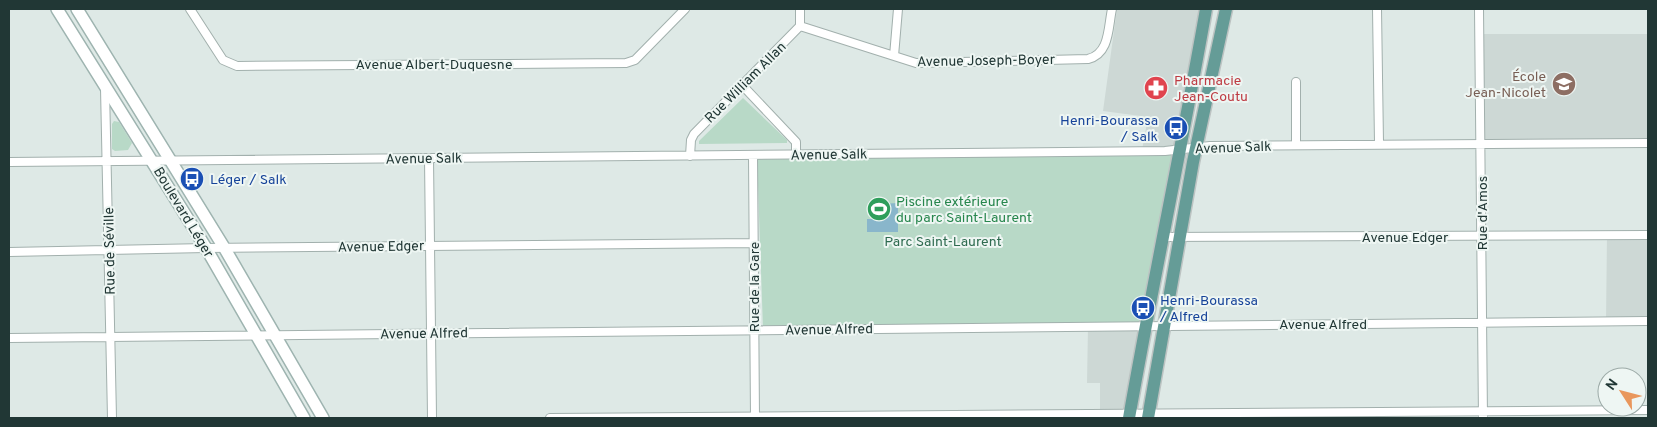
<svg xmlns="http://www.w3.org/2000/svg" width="1657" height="427" font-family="Overpass,sans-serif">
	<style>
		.built { fill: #cdd8d5 }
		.green { fill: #b8d9c7 }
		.water { fill: #89b6cb }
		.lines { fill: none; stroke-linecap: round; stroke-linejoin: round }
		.minor-casing { stroke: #a2b0ad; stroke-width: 10 }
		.secondary-casing { stroke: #9eb4b0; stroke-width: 14 }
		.primary-casing { stroke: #bcc3c2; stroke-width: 15 }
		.minor { stroke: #fff; stroke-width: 8 }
		.secondary { stroke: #fff; stroke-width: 11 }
		.primary { stroke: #659c97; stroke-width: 12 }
		.labels { text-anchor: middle; stroke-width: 4; stroke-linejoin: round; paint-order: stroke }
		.street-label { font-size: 14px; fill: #213735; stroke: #eef6f3 }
		.education-label { font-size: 14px; fill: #785e54; stroke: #eef6f3; text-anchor: end }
		.health-label { font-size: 14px; fill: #be3a42; stroke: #eef6f3; text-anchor: start }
		.transit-label { font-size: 14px; fill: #164399; stroke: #eef6f3; text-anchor: start }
		.leisure-label { font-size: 14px; fill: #27864d; stroke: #eef6f3; text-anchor: start }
		.park-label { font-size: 14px; fill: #2e6b50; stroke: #eef6f3 }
	</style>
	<rect width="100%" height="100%" fill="#dee9e6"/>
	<!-- built -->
	<path class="built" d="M1117 9H1205L1181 149 1141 156 1148 117 1103 111Z
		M1480 34H1648V143L1482 144Z
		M1607 235H1648V321L1606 322Z
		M1088 327H1146L1130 418H1060L1059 414H1100V383H1087Z"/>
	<!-- green -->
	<path class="green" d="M743 98 787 140V143L699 144V141Z
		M114 121 119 122 132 143 128 150 115 151 112 149V124Z
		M1180 154 1148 324 763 329 757 156Z"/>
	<!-- water -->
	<path class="water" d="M898 203V232H867V219H880V204Z"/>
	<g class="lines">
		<!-- minor casing -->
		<g class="minor-casing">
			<path id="minor" d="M190 9 223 60 237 66 626 63 635 60 685 9
				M1377 9 1379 143
				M1479 9 1483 418
				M800 26 916 63 1088 59C1110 54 1108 27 1112 9
				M894 56 898 9
				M1296 82V145
				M743 86 796 142V155
				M105 88 112 418
				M753 155 755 418
				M690 156 691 140 694 134 800 26V9
				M429 158 432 418
				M9 162 1165 151 1210 146 1648 143
				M1163 237 1648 235
				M9 252 206 248 754 243
				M9 338 1648 321
				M550 418 1648 410"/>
		</g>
		<!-- secondary casing -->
		<g class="secondary-casing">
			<path id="secondary" d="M57 9 206 248 304 418
				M77 9 225 249 323 418"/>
		</g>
		<!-- primary casing -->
		<g class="primary-casing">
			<path id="primary" d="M1129 418C1153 281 1182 146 1206 9
				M1148 418 1193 162 1226 9"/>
		</g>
		<!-- minor -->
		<use href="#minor" class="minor"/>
		<!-- secondary -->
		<use href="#secondary" class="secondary"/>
		<!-- primary -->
		<use href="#primary" class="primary"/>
	</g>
	<!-- icons -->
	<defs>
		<g id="school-disc" transform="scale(1.25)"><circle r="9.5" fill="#8d6e63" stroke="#eef6f3"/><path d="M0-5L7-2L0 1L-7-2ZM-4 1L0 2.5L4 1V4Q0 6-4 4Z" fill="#fff"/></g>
		<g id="pharmacy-disc" transform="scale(1.25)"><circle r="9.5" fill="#e0444e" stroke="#eef6f3"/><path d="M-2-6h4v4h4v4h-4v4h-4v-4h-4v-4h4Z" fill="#fff"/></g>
		<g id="bus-disc" transform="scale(1.25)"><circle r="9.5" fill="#1a4fb4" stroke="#eef6f3"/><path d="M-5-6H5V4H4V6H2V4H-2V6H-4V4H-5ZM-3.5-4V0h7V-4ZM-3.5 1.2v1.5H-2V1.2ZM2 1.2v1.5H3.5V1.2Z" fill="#fff"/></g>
		<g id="stadium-disc" transform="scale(1.25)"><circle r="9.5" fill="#2e9e5b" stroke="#eef6f3"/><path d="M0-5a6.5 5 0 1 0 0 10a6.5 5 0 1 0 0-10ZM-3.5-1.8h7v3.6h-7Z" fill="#fff"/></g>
	</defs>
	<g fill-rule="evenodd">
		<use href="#school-disc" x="1564" y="84"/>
		<use href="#pharmacy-disc" x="1156" y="88"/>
		<use href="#bus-disc" x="1176" y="128"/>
		<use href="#bus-disc" x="192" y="179"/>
		<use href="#stadium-disc" x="879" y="209"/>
		<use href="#bus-disc" x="1143" y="308"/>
	</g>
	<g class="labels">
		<!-- street labels -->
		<g class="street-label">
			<text transform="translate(986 60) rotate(-1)" y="5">Avenue Joseph-Boyer</text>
			<text x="434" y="69">Avenue Albert-Duquesne</text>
			<text transform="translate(745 82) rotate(-45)" y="5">Rue William Allan</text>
			<text transform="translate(1233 147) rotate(-2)" y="5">Avenue Salk</text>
			<text transform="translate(829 154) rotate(-1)" y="5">Avenue Salk</text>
			<text transform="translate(424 158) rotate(-1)" y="5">Avenue Salk</text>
			<text transform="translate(184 212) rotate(59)" y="5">Boulevard Léger</text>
			<text transform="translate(1482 213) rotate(-90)" y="5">Rue d'Amos</text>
			<text x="1405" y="242">Avenue Edger</text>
			<text transform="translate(381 246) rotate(-1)" y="5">Avenue Edger</text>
			<text transform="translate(109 251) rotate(-91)" y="5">Rue de Séville</text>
			<text transform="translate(754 287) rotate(-90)" y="5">Rue de la Gare</text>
			<text x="1323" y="329">Avenue Alfred</text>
			<text transform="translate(829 329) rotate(-1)" y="5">Avenue Alfred</text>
			<text transform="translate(424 333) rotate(-1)" y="5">Avenue Alfred</text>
		</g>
		<!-- education labels -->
		<g class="education-label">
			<text x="1546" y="81">École<tspan x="1546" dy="16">Jean-Nicolet</tspan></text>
		</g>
		<!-- health labels -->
		<g class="health-label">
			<text x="1174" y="85">Pharmacie<tspan x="1174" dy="16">Jean-Coutu</tspan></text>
		</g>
		<!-- transit labels -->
		<g class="transit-label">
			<text x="1158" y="125" text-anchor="end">Henri-Bourassa<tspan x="1158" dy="16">/ Salk</tspan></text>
			<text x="210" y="184">Léger / Salk</text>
			<text x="1160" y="305">Henri-Bourassa<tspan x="1160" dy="16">/ Alfred</tspan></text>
		</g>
		<!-- leisure labels -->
		<g class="leisure-label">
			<text x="896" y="206">Piscine extérieure<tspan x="896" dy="16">du parc Saint-Laurent</tspan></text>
		</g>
		<!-- park labels -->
		<g class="park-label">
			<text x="943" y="246">Parc Saint-Laurent</text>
		</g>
	</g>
	<!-- border -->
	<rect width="1657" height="427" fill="none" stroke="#213735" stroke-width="20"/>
	<!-- north arrow -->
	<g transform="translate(1622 392) rotate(306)"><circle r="24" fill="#eef6f3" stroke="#9caaa7"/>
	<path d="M0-4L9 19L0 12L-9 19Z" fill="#e9975c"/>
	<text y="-8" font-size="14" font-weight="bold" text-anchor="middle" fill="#213735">N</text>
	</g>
</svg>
